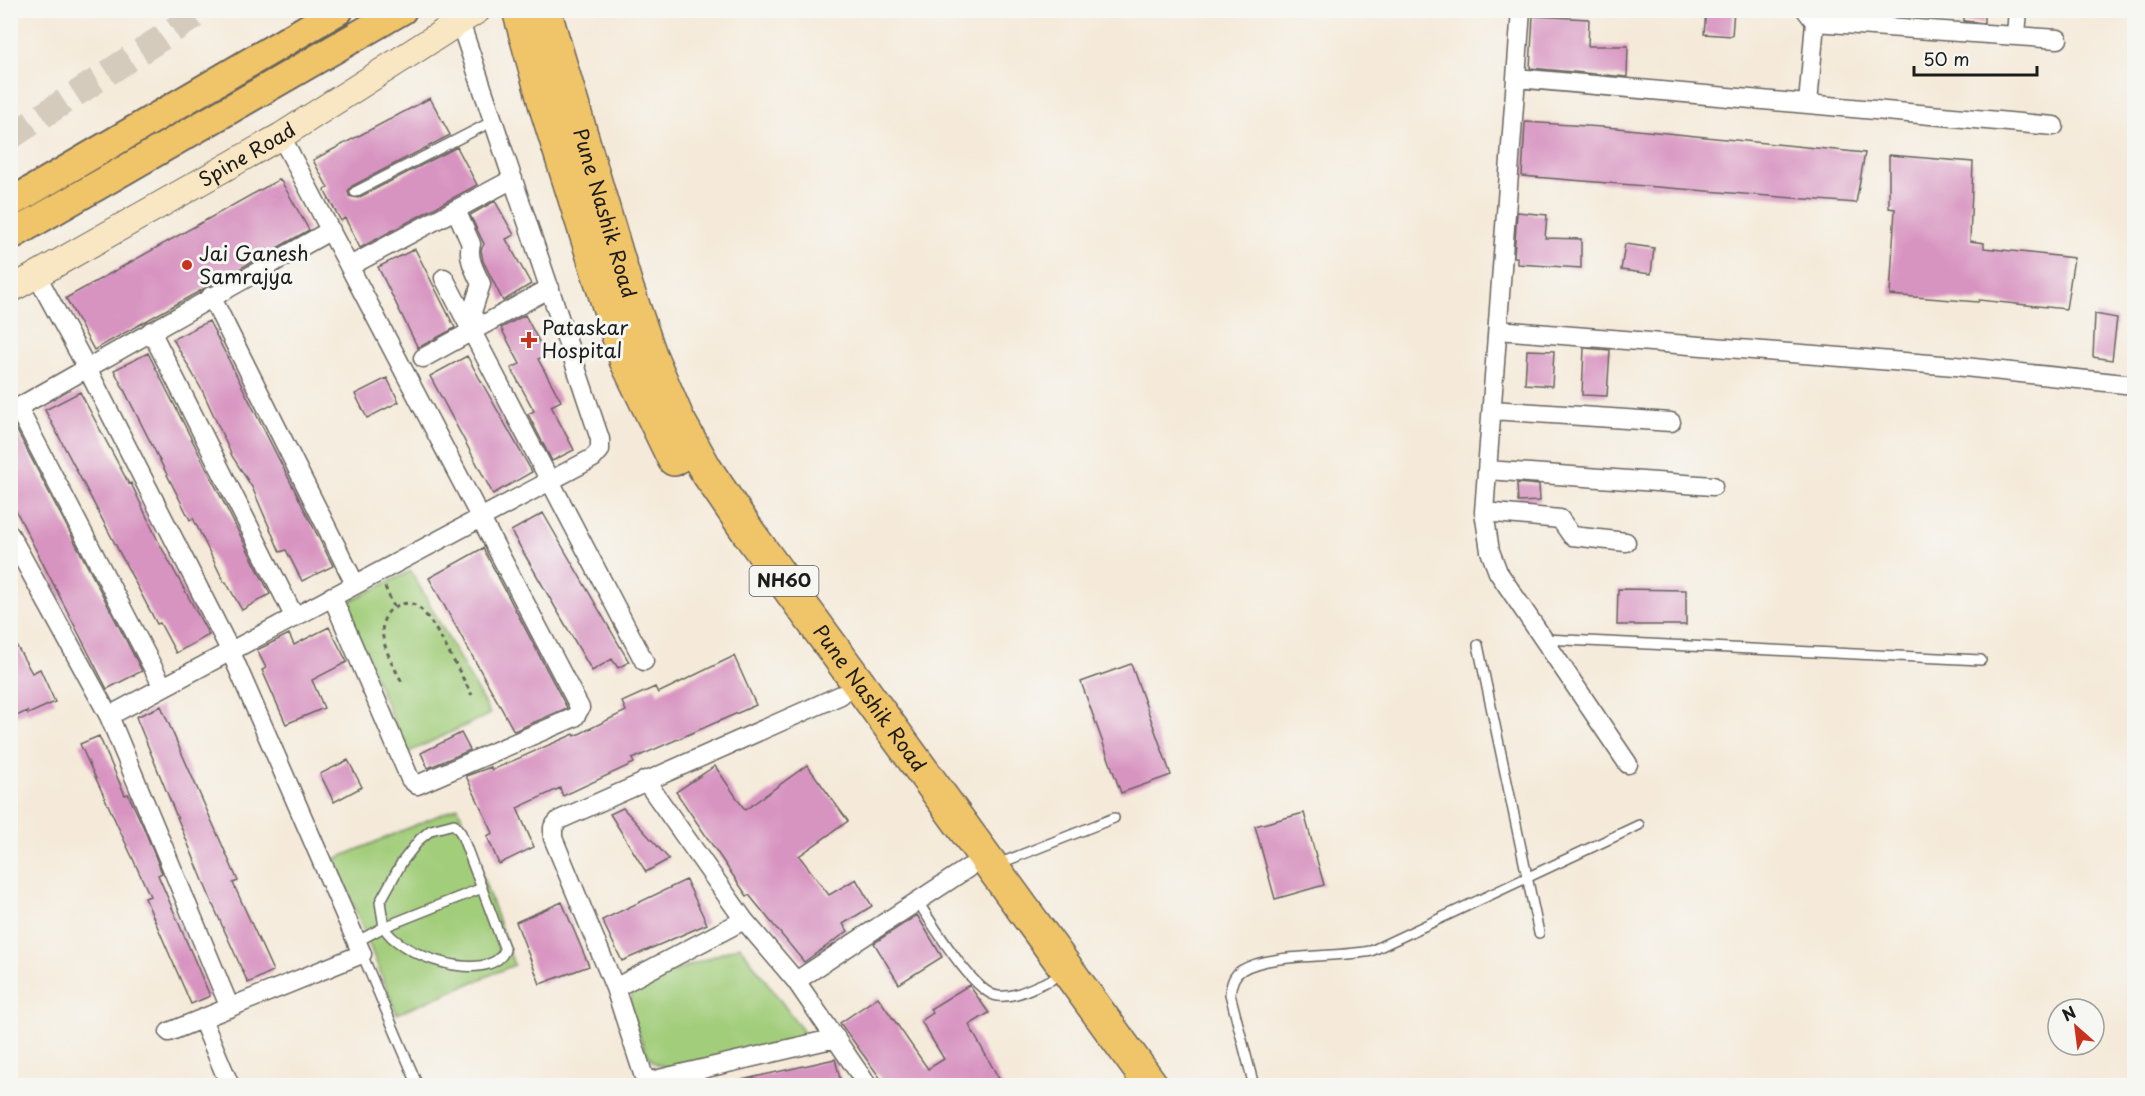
<svg xmlns="http://www.w3.org/2000/svg" width="2145" height="1096" font-family="'Playpen Sans',sans-serif">
	<style>
		.green { fill: #a2cd7a; stroke: #5f744b; stroke-width: 1.5 }
		.building { fill: #d894c1 }
		.lines { fill: none; stroke-linecap: round; stroke-linejoin: round }
		.secondary-tunnel { stroke: #d4cbbd; stroke-width: 26; stroke-dasharray: 26 13; stroke-linecap: butt }
		.lane-casing { stroke: #68645e; stroke-width: 12 }
		.street-casing { stroke: #68645e; stroke-width: 21 }
		.secondary-casing { stroke: #68645e; stroke-width: 28 }
		.primary-casing { stroke: #68645e; stroke-width: 32 }
		.highway-casing { stroke: #68645e; stroke-width: 36 }
		.path { stroke: #68645e; stroke-width: 3; stroke-dasharray: 4.5 4.5; stroke-linecap: butt }
		.lane { stroke: #fff; stroke-width: 9 }
		.street { stroke: #fff; stroke-width: 18 }
		.secondary { stroke: #f9e7c3; stroke-width: 26 }
		.primary { stroke: #f0c469; stroke-width: 28 }
		.highway { stroke: #f0c469; stroke-width: 33 }
		.poi-dot { fill: #c8321e; stroke: #f6f6f2; stroke-width: 2 }
		.labels { text-anchor: middle; stroke-width: 6; stroke-linejoin: round; paint-order: stroke }
		.shield { fill: #f6f6f2; stroke: #5d5d5c; stroke-width: 1.5 }
		.shield-label { font-size: 18px; font-weight: bold; fill: #1c1c1c }
		.street-label { font-size: 20px; fill: #1c1c1c; stroke: #f6f6f2 }
		.poi-label { font-size: 20px; fill: #1c1c1c; stroke: #f6f6f2; text-anchor: start }
	</style>
	<rect width="100%" height="100%" fill="#f6f6f2"/>
	<filter id="ink" filterUnits="userSpaceOnUse"><feTurbulence type="fractalNoise" baseFrequency=".0167" numOctaves="2"/><feDisplacementMap in="SourceGraphic" scale="12" xChannelSelector="R" yChannelSelector="G"/><feConvolveMatrix kernelMatrix="1 2 1 2 8 2 1 2 1" color-interpolation-filters="sRGB"/></filter>
	<filter id="wash" filterUnits="userSpaceOnUse"><feTurbulence type="fractalNoise" baseFrequency=".008" numOctaves="4" result="noise"/><feDisplacementMap in="SourceGraphic" scale="24" xChannelSelector="R" yChannelSelector="G"/><feGaussianBlur stdDeviation="1.35" result="paint"/><feColorMatrix in="noise" values="0 0 0 0 0 0 0 0 0 0 0 0 0 0 0 0 0 1.4 0 .05"/><feComposite in="paint" operator="in"/></filter>
	<g filter="url(#wash)">
		<rect width="100%" height="100%" fill="#f5ead9"/>
		<!-- green -->
		<path class="green" d="M411 571 490 714 407 753 344 604Z
			M458 807 514 965 397 1014 335 859Z
			M740 946 803 1031 799 1038 677 1068C667 1067 657 1067 651 1059 645 1052 629 1011 630 1002 631 995 635 990 639 985Z"/>
		<g id="blocks">
			<!-- building -->
			<path class="building" d="M1706 10H1734L1732 36 1704 34Z
				M1964 10H1984V23L1964 21Z
				M1533 16 1589 19 1588 46H1628L1627 77 1530 68Z
				M430 98 450 135 352 186 348 191 349 196 358 198 457 147 477 185 360 248 345 218 341 221 324 190 328 188 313 160Z
				M1525 122 1617 128 1865 153 1856 203 1522 176Z
				M1889 155 1973 162 1970 241 1984 243V248L2074 258 2066 309 1979 300 1978 302 1890 295 1895 209 1889 208Z
				M280 179 309 230 94 350 66 298Z
				M495 201 514 235 506 239 531 284 503 301 483 261 481 250 484 244 470 215Z
				M1517 212 1547 215 1545 238 1581 239V268L1517 264V257H1514Z
				M1625 244 1654 248 1651 274 1621 270Z
				M415 249 455 328 418 348 378 267Z
				M2095 314 2117 318 2112 360 2093 357Z
				M525 315 546 355 538 359 561 401 551 406 574 450 552 461 528 414 534 411 511 368 520 364 501 328Z
				M209 321 333 566 302 581 286 550 280 552 252 487 232 456 203 392 173 339Z
				M1584 348 1610 350 1607 396 1582 395Z
				M1527 350 1554 351 1552 386 1525 384Z
				M148 353 270 594 242 610 226 582H224L193 518 190 520 114 370Z
				M467 356 532 472 493 494 430 376Z
				M387 378 399 402 367 418 355 394Z
				M80 392 129 484 131 483 158 541 209 635 176 653 160 623 157 624 45 410Z
				M10 423H13L142 671 107 689 10 499Z
				M1517 483 1539 485 1540 501 1518 502Z
				M543 513 629 662 618 668 612 659 592 671 511 531Z
				M483 548 567 708 514 731 429 578Z
				M1618 589 1686 590V625H1617Z
				M329 627 347 662 312 680 324 708 286 724 262 670 266 668 257 650 289 634 294 645Z
				M10 634 32 673 40 669 55 702 28 714 27 711 10 719Z
				M734 656 756 705 632 759 634 763 563 796 560 788 517 808 534 847 499 864 487 836 493 833 466 776 491 767 492 770 574 734 575 736 626 711 622 702 655 687 658 693Z
				M1131 664 1171 775 1121 793 1081 682Z
				M161 706 238 881 233 883 273 971 248 983 213 905 136 717Z
				M461 733 470 750 428 768 421 753Z
				M99 736 125 795 128 794 143 826 162 873 158 875 210 996 191 1004 145 898 150 896 80 744Z
				M348 760 362 787 334 802 320 774Z
				M807 765 848 821 799 856 829 895 856 879 872 906 843 924 848 931 804 962 749 895 747 896 676 792 715 766 745 810Z
				M623 808 669 859 646 872 610 814Z
				M1304 813 1324 885 1275 899 1255 826Z
				M686 880 707 924 622 961 602 920Z
				M562 902 589 966 540 984 516 922Z
				M917 915 942 957 899 984 874 943Z
				M969 985 989 1013 969 1025 1003 1086H886L840 1023 878 997 928 1069 944 1059 921 1021 933 1013 930 1009Z
				M835 1059 842 1086H738L737 1081Z"/>
		</g>
	</g>
	<g filter="url(#ink)">
		<use href="#blocks" fill-opacity="0" stroke="#68645e" stroke-width="1.5"/>
		<g class="lines">
			<!-- secondary-tunnel -->
			<path class="secondary-tunnel" d="M10 137 204 10"/>
			<!-- lane casing -->
			<g class="lane-casing">
				<path id="lane" d="M355 192 493 121
					M1545 639 1981 660
					M1478 645 1539 933
					M998 864 1114 818
					M918 902C932 923 974 994 998 996 1016 998 1035 986 1051 980
					M358 941 384 927 380 902 402 862 420 839 431 830 454 824 461 833 505 950C490 986 398 956 384 927L482 888
					M362 954 418 1086
					M1254 1086 1230 994C1231 985 1233 975 1242 970 1269 953 1336 958 1371 951L1639 825"/>
			</g>
			<!-- street casing -->
			<g class="street-casing">
				<path id="street" d="M1521 10 1484 512 1490 551 1498 572 1628 764
					M1806 10 1815 22 2058 39
					M2016 35 2018 10
					M1516 78 2054 126
					M1808 104 1815 22
					M281 136 580 708 575 717 417 785 410 779 332 596
					M456 210 471 244C467 258 475 271 481 284L472 312 479 326
					M350 266 513 179
					M37 276 87 368 230 650 362 954 169 1032
					M444 278 644 661
					M211 296 355 584
					M1498 330 1955 366 2134 385
					M151 331 294 616
					M423 358 550 288
					M18 408 162 685
					M1492 410 1671 422
					M10 412 331 230
					M1487 470 1713 486
					M1484 512 1560 519 1572 536 1626 542
					M10 535 109 716 593 458 600 450V439L460 22
					M109 716 230 1008
					M645 780 744 920 796 981 868 1086
					M796 981 968 868
					M615 988 744 920
					M202 1019 230 1086
					M646 1082 836 1038
					M647 1086 615 988 553 838V827L559 820 841 695"/>
			</g>
			<!-- secondary casing -->
			<g class="secondary-casing">
				<g id="secondary">
					<path id="s1" d="M10 290 281 136 478 10"/>
				</g>
			</g>
			<!-- primary casing -->
			<g class="primary-casing">
				<path id="primary" d="M10 203 339 10
					M10 236 402 10"/>
			</g>
			<!-- highway casing -->
			<g class="highway-casing">
				<g id="highway">
					<path d="M519 10 546 107 626 360 674 459"/>
					<path id="s2" d="M544 10 626 286 650 355 678 420 706 470 751 536 1152 1086"/>
				</g>
			</g>
			<!-- path -->
			<path class="path" d="M385 587 394 607C368 625 392 663 403 684
				M394 607C402 604 409 601 417 606 433 617 461 676 472 695"/>
			<!-- lane -->
			<use href="#lane" class="lane"/>
			<!-- street -->
			<use href="#street" class="street"/>
			<!-- secondary -->
			<use href="#secondary" class="secondary"/>
			<!-- primary -->
			<use href="#primary" class="primary"/>
			<!-- highway -->
			<use href="#highway" class="highway"/>
		</g>
	</g>
	<!-- markers -->
	<g class="poi-dot">
		<circle cx="187" cy="265" r="6"/>
		<path d="M526 331h6v6h6v6h-6v6h-6v-6h-6v-6h6z"/>
	</g>
	<g class="labels">
		<!-- shield labels -->
		<rect class="shield" x="749.5" y="566" width="69" height="30" rx="4.5"/>
		<g class="shield-label">
			<text x="784" y="587">NH60</text>
		</g>
		<!-- street labels -->
		<g class="street-label">
			<text dy="7" stroke="none"><textPath href="#s1" startOffset="273">Spine Road</textPath></text>
			<text dy="7" stroke="none"><textPath href="#s2" startOffset="212">Pune Nashik Road</textPath></text>
			<text dy="7" stroke="none"><textPath href="#s2" startOffset="770">Pune Nashik Road</textPath></text>
		</g>
		<!-- poi labels -->
		<g class="poi-label">
			<text x="199" y="261">Jai Ganesh<tspan x="199" dy="23">Samrajya</tspan></text>
			<text x="542" y="335">Pataskar<tspan x="542" dy="23">Hospital</tspan></text>
		</g>
	</g>
	<!-- margin -->
	<rect width="2145" height="1096" fill="none" stroke="#f6f6f2" stroke-width="36"/>
	<!-- north arrow -->
	<g transform="translate(2076 1027) rotate(332)"><circle r="28" fill="#f6f6f2" stroke="#9f9f9c" stroke-width="1.5"/>
	<path d="M0-4.5L10 22L0 15L-10 22Z" fill="#c8321e"/>
	<text y="-9" font-size="16" font-weight="bold" text-anchor="middle" fill="#1c1c1c">N</text>
	</g>
	<!-- scale -->
	<path d="M1914 66v9h123v-9" fill="none" stroke="#1c1c1c" stroke-width="3"/>
	<text x="1923" y="66" font-size="18" fill="#1c1c1c" stroke="#f6f6f2" stroke-width="4.5" paint-order="stroke">50 m</text>
</svg>
